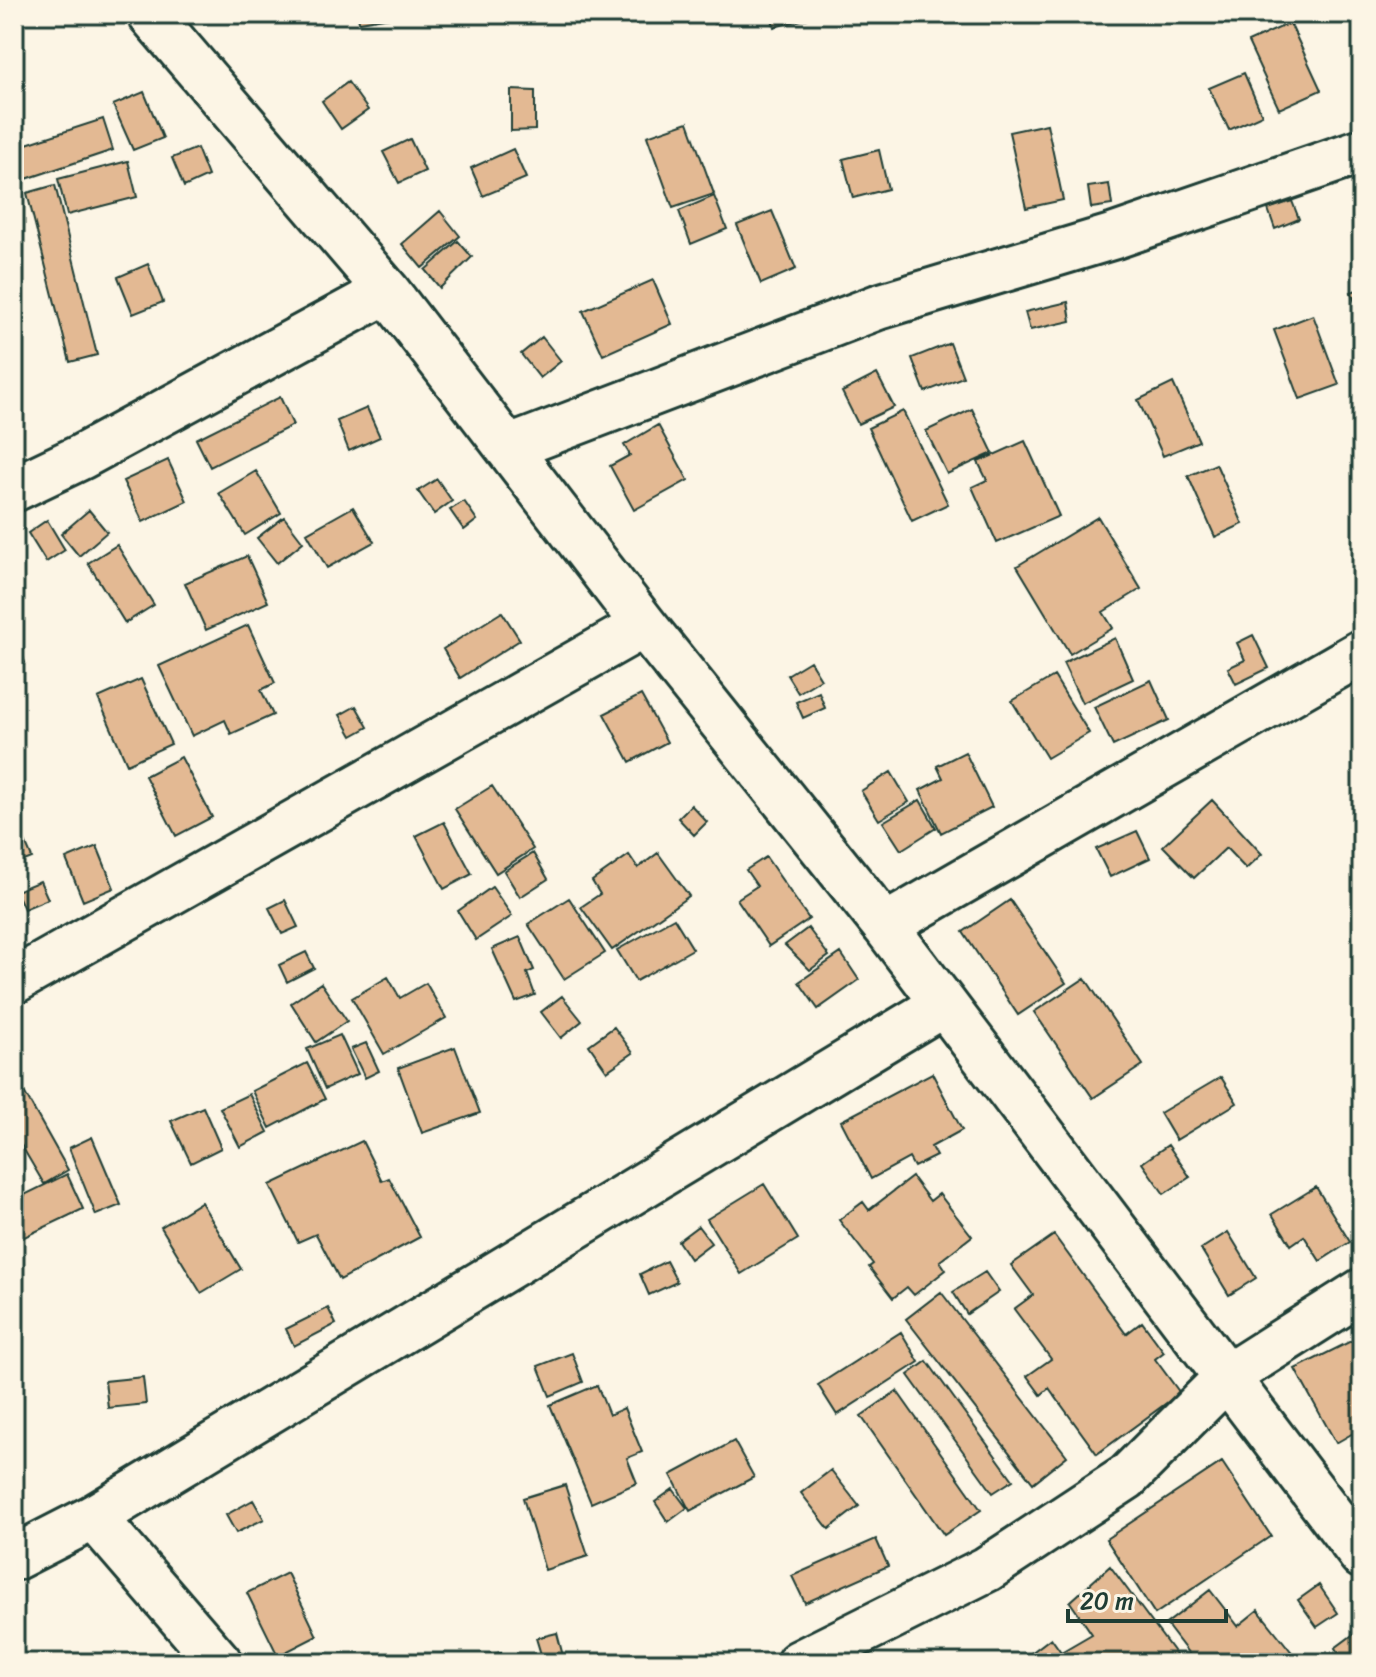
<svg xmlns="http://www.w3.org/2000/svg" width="1376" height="1677" font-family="Sriracha,sans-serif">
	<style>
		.building { fill: #e3b993; stroke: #1f3d34; stroke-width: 2 }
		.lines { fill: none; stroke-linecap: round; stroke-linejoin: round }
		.minor-casing { stroke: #1f3d34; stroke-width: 50 }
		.minor { stroke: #fcf5e5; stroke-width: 44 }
	</style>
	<rect width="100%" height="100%" fill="#fcf5e5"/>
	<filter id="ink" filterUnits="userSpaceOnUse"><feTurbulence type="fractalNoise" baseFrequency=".0125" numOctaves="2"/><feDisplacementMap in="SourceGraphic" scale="16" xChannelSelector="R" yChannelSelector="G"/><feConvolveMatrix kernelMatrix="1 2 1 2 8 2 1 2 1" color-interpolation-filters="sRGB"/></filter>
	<g filter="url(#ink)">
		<!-- building -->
		<path class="building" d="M358 14H391V17L359 22Z
			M711 14H753L714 24Z
			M771 14H824L774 27Z
			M1290 23 1321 90 1279 109 1248 42Z
			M1244 73 1262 115 1229 130 1209 88Z
			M348 82 368 110 341 129 322 101Z
			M511 90 535 91V130L511 131Z
			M144 92 163 138 133 150 113 105Z
			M103 119 113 150 14 183V148Z
			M688 122 714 194 673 208 647 136Z
			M1047 124 1063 200 1026 208 1009 132Z
			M410 139 425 171 399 183 383 152Z
			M197 148 208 176 184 187 172 158Z
			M513 149 526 178 483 196 471 168Z
			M879 150 888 189 853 198 843 159Z
			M128 161 137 197 67 215 58 179Z
			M1109 184 1112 205 1091 208 1088 187Z
			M55 185 97 355 70 362 27 193Z
			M714 196 727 229 691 244 679 211Z
			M1292 201 1299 219 1275 229 1268 209Z
			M440 211 460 236 422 268 402 244Z
			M772 211 796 269 761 284 737 225Z
			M458 241 472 257 440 288 425 270Z
			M148 264 163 302 133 314 118 277Z
			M653 280 672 324 603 355 583 311Z
			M1362 288V320L1351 292Z
			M1068 302 1071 321 1030 330 1025 312Z
			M1313 315 1339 385 1300 399 1274 330Z
			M542 337 561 361 540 378 521 354Z
			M950 343 963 377 925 392 912 358Z
			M877 374 894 407 858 424 842 392Z
			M1173 383 1199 441 1163 456 1138 400Z
			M280 397 293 425 210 467 196 439Z
			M367 408 380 437 349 451 337 421Z
			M972 409 993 453 947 474 926 431Z
			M903 411 948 504 912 521 868 428Z
			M658 425 688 480 634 510 610 466 630 455 624 445Z
			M1025 441 1059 516 997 543 972 487 987 480 978 462Z
			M168 460 187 501 143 522 123 481Z
			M1216 464 1243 524 1215 537 1188 476Z
			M256 471 281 513 245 535 219 493Z
			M437 479 452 501 434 514 418 491Z
			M464 501 477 520 464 530 450 510Z
			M353 507 374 542 327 568 307 533Z
			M89 510 107 532 79 556 61 534Z
			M284 517 303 542 277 563 257 538Z
			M1098 517 1141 589 1103 612 1113 628 1070 654 1017 566Z
			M47 520 65 550 46 562 28 533Z
			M117 545 154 605 125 623 88 563Z
			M247 556 268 602 206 630 185 583Z
			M502 612 520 640 460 678 443 649Z
			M248 625 275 683 261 690 273 715 231 734 225 720 192 736 159 666Z
			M14 629 25 663 14 667Z
			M1253 635 1269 668 1236 684 1228 668 1245 660 1237 643Z
			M1115 638 1133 679 1082 703 1063 663Z
			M810 661 821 679 798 693 787 675Z
			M1054 676 1089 733 1047 758 1012 701Z
			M141 679 171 744 127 764 98 698Z
			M1151 680 1169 720 1113 746 1094 707Z
			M819 692 825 708 803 718 796 702Z
			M641 695 667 742 630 762 604 714Z
			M356 706 368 727 352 736 340 715Z
			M965 752 992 807 941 833 920 790 943 778 937 766Z
			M181 757 212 817 176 836 145 776Z
			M891 772 909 802 879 820 861 791Z
			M492 786 533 849 496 873 455 809Z
			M920 800 936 828 901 850 883 822Z
			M1212 800 1262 854 1246 869 1226 848 1194 878 1163 846Z
			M691 805 707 822 694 835 678 818Z
			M14 816 32 858 14 865Z
			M444 822 472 874 444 889 416 836Z
			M1137 831 1150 858 1110 877 1096 849Z
			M97 846 114 888 83 901 66 859Z
			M533 853 548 879 520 897 504 871Z
			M658 853 689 896 612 950 581 907 600 894 592 881 629 855 638 868Z
			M766 857 809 919 769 946 737 899 757 886 746 870Z
			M40 881 48 899 24 909 16 891Z
			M492 887 512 916 476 940 458 911Z
			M569 898 605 953 564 979 528 924Z
			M285 900 298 927 282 934 269 908Z
			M1010 900 1066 983 1018 1015 963 932Z
			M674 918 693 949 636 981 617 950Z
			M808 928 829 956 810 970 785 945Z
			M520 937 534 970 527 973 535 995 516 1002 492 949Z
			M306 952 314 968 287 982 279 965Z
			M841 953 859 980 818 1009 799 982Z
			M388 977 400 998 426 983 446 1018 384 1054 352 998Z
			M1085 978 1143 1065 1093 1098 1034 1012Z
			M321 983 347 1021 316 1042 291 1003Z
			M562 996 582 1021 561 1038 541 1012Z
			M614 1027 633 1053 607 1071 589 1045Z
			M340 1035 358 1074 325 1089 307 1049Z
			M366 1043 379 1071 365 1078 351 1049Z
			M455 1047 480 1113 422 1133 398 1068Z
			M307 1063 325 1099 270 1128 252 1091Z
			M932 1073 962 1130 931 1147 936 1156 914 1167 909 1158 871 1179 841 1121Z
			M14 1074 68 1170 44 1184 14 1133Z
			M1221 1077 1237 1103 1176 1140 1160 1113Z
			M249 1094 268 1132 240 1147 220 1108Z
			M203 1107 221 1148 191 1163 171 1121Z
			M92 1137 121 1205 96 1215 69 1148Z
			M362 1141 382 1181 389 1178 420 1237 340 1280 316 1234 298 1242 270 1185Z
			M1168 1145 1190 1177 1164 1194 1142 1163Z
			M67 1174 83 1209 18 1240 14 1232V1200Z
			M912 1177 930 1201 939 1194 972 1236 940 1261 946 1270 914 1295 907 1287 893 1298 869 1267 873 1264 839 1220 863 1202 869 1210Z
			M764 1184 798 1239 741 1274 707 1219Z
			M1316 1187 1350 1242 1320 1261 1304 1236 1291 1245 1272 1214Z
			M201 1202 241 1269 201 1293 161 1227Z
			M698 1226 711 1243 690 1259 678 1241Z
			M1228 1232 1256 1278 1229 1295 1201 1249Z
			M1054 1235 1126 1334 1142 1322 1164 1352 1155 1359 1180 1393 1097 1454 1049 1388 1041 1395 1027 1376 1051 1359 1014 1309 1033 1295 1011 1265Z
			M666 1261 677 1282 649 1295 640 1274Z
			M985 1272 999 1292 967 1314 953 1292Z
			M941 1292 1067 1456 1033 1483 906 1319Z
			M328 1308 336 1324 294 1346 286 1329Z
			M901 1332 919 1362 837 1415 818 1385Z
			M1361 1336 1362 1428 1336 1443 1295 1369Z
			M572 1353 583 1382 550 1396 538 1366Z
			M927 1361 1013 1480 993 1493 908 1375Z
			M143 1377 146 1404 108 1408 105 1381Z
			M597 1385 609 1415 624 1408 642 1452 627 1458 637 1483 591 1503 550 1405Z
			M897 1391 981 1510 944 1535 861 1416Z
			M734 1441 754 1477 690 1511 671 1475Z
			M1222 1462 1271 1536 1155 1614 1106 1539Z
			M831 1470 859 1506 829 1529 801 1493Z
			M565 1485 588 1556 545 1570 523 1498Z
			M673 1489 687 1508 668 1522 655 1502Z
			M253 1500 264 1519 236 1533 226 1515Z
			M876 1539 888 1566 805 1603 792 1576Z
			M1110 1566 1182 1663H1018L1051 1638 1061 1652 1092 1634 1070 1602Z
			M287 1573 317 1636 278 1656 247 1593Z
			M1319 1585 1338 1613 1317 1627 1298 1600Z
			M1210 1590 1238 1626 1258 1610 1294 1655 1283 1663H1196L1166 1624Z
			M1358 1631 1362 1636V1663H1345L1335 1648Z
			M557 1633 563 1656 543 1661 536 1638Z
			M501 1652 504 1663H475L474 1659Z"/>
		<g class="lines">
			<!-- minor casing -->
			<g class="minor-casing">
				<path id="minor" d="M150 14 387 291 644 625 885 926 1362 1556
					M509 448 878 307 1115 236 1362 151
					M14 489 81 457 387 291
					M885 926 1362 652
					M14 981 644 625
					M94 1517 220 1663
					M14 1558 94 1517 942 1005
					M799 1663 987 1569 1127 1477 1228 1376 1362 1291"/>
			</g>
			<!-- minor -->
			<use href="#minor" class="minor"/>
		</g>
	</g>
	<!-- margin -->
	<rect width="1376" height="1677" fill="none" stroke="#fcf5e5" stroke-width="48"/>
	<rect x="24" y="24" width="1328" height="1629" fill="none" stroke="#1f3d34" stroke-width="3" filter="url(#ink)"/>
	<!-- scale -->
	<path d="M1068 1609v12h158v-12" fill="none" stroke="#1f3d34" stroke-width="4"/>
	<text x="1080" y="1609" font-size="24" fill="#1f3d34" stroke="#fcf5e5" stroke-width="6" paint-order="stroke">20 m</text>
</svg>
